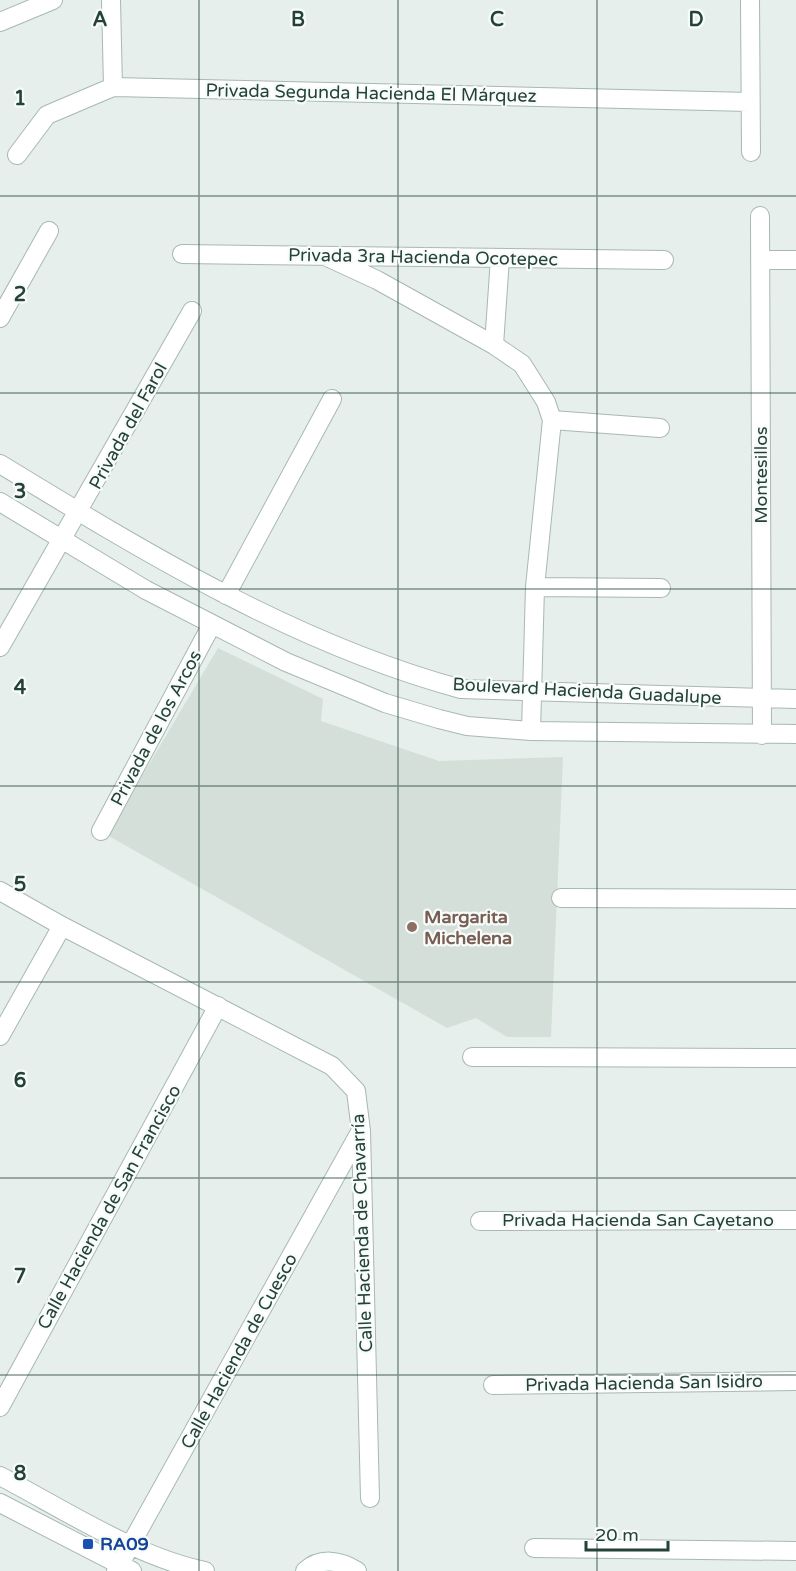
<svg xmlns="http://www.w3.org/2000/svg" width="796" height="1571" font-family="'Varela Round',sans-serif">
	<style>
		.built { fill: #d4dfda }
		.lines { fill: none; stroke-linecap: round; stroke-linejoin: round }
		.street-casing { stroke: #a8b8b2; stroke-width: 20 }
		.secondary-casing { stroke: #a4bbb3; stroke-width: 20 }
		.street { stroke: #fff; stroke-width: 18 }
		.secondary { stroke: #fff; stroke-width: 18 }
		.grid { fill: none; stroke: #24423a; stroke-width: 1.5; stroke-opacity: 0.55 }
		.education-dot { fill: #8d6e63; stroke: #f7fbf9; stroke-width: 2 }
		.transit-dot { fill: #1a4fb4; stroke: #f7fbf9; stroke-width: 2 }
		.labels { text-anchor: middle; stroke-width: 4.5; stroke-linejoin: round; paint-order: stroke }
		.street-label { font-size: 18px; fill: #24423a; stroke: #f7fbf9 }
		.education-label { font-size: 18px; font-weight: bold; fill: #785e54; stroke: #f7fbf9; text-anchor: start }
		.transit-label { font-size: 18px; font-weight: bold; fill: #164399; stroke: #f7fbf9; text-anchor: start }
		.grid-label { font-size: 20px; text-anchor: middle; font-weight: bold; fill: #24423a; stroke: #f7fbf9; stroke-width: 4.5; stroke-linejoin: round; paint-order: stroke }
	</style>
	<rect width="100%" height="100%" fill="#e6efeb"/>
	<!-- built -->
	<path class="built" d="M218 648 323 699 321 721 439 761 563 757 551 1037H507L476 1018 447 1028 107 835Z"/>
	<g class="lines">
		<!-- street casing -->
		<g class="street-casing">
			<path id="street" d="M111 0 113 87
				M750 0 751 152
				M0 22 53 0
				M17 155 47 115 113 87 750 102
				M760 216 762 735
				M182 254 664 260
				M325 256 377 280 494 345 522 364 546 402 552 420 535 587 531 731
				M760 260H796
				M0 318 49 231
				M494 345 500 258
				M552 420 660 428
				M0 464C146 553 295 644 461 689L796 699
				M0 502 146 590 286 662 385 703 439 719 467 726 531 731 796 734
				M535 587 661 588
				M226 595 332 399
				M0 647 192 311
				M101 831 212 624
				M0 891 62 926 332 1066 356 1091 361 1131 370 1498
				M561 898 796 899
				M0 1036 62 926
				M472 1057 796 1058
				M480 1221 796 1220
				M493 1385 796 1381
				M0 1407 218 1006
				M0 1476C63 1509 136 1557 205 1571
				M0 1503 132 1571
				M534 1548 796 1551
				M116 1571 360 1132"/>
		</g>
		<!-- secondary casing -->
		<g class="secondary-casing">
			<path id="secondary" d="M305 1571C320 1557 340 1560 357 1571"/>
		</g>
		<!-- street -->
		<use href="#street" class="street"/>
		<!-- secondary -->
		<use href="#secondary" class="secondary"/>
	</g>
	<!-- grid -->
	<path class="grid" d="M199 0V1571M398 0V1571M597 0V1571M0 196H796M0 393H796M0 589H796M0 786H796M0 982H796M0 1178H796M0 1375H796"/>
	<!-- markers -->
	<circle class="education-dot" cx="412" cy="927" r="6"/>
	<rect class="transit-dot" x="82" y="1538" width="12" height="12" rx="3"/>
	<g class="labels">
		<!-- street labels -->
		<g class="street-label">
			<text transform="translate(371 93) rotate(1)" y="6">Privada Segunda Hacienda El Márquez</text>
			<text transform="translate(423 257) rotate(1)" y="6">Privada 3ra Hacienda Ocotepec</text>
			<text transform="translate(128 426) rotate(-61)" y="6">Privada del Farol</text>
			<text transform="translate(761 475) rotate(-90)" y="6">Montesillos</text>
			<text transform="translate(587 691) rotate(3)" y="6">Boulevard Hacienda Guadalupe</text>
			<text transform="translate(156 728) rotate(-62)" y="6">Privada de los Arcos</text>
			<text transform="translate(109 1207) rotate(-61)" y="6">Calle Hacienda de San Francisco</text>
			<text x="638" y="1226">Privada Hacienda San Cayetano</text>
			<text transform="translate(362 1233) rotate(-92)" y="6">Calle Hacienda de Chavarría</text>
			<text transform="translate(239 1351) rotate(-61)" y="6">Calle Hacienda de Cuesco</text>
			<text transform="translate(644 1383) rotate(-1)" y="6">Privada Hacienda San Isidro</text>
		</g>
		<!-- education labels -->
		<g class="education-label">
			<text x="424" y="923">Margarita<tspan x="424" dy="21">Michelena</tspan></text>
		</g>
		<!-- transit labels -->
		<g class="transit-label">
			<text x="100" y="1550">RA09</text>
		</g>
	</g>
	<g class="grid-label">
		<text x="100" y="26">A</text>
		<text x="298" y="26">B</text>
		<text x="497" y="26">C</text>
		<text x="696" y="26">D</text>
		<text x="20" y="105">1</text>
		<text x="20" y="301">2</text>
		<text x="20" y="498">3</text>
		<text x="20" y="694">4</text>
		<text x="20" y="891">5</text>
		<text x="20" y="1087">6</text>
		<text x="20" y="1283">7</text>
		<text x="20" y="1480">8</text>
	</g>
	<!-- scale -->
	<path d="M586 1541v9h82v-9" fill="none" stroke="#24423a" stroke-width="3"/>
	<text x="595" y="1541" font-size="18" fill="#24423a" stroke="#f7fbf9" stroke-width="4.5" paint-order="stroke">20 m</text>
</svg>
